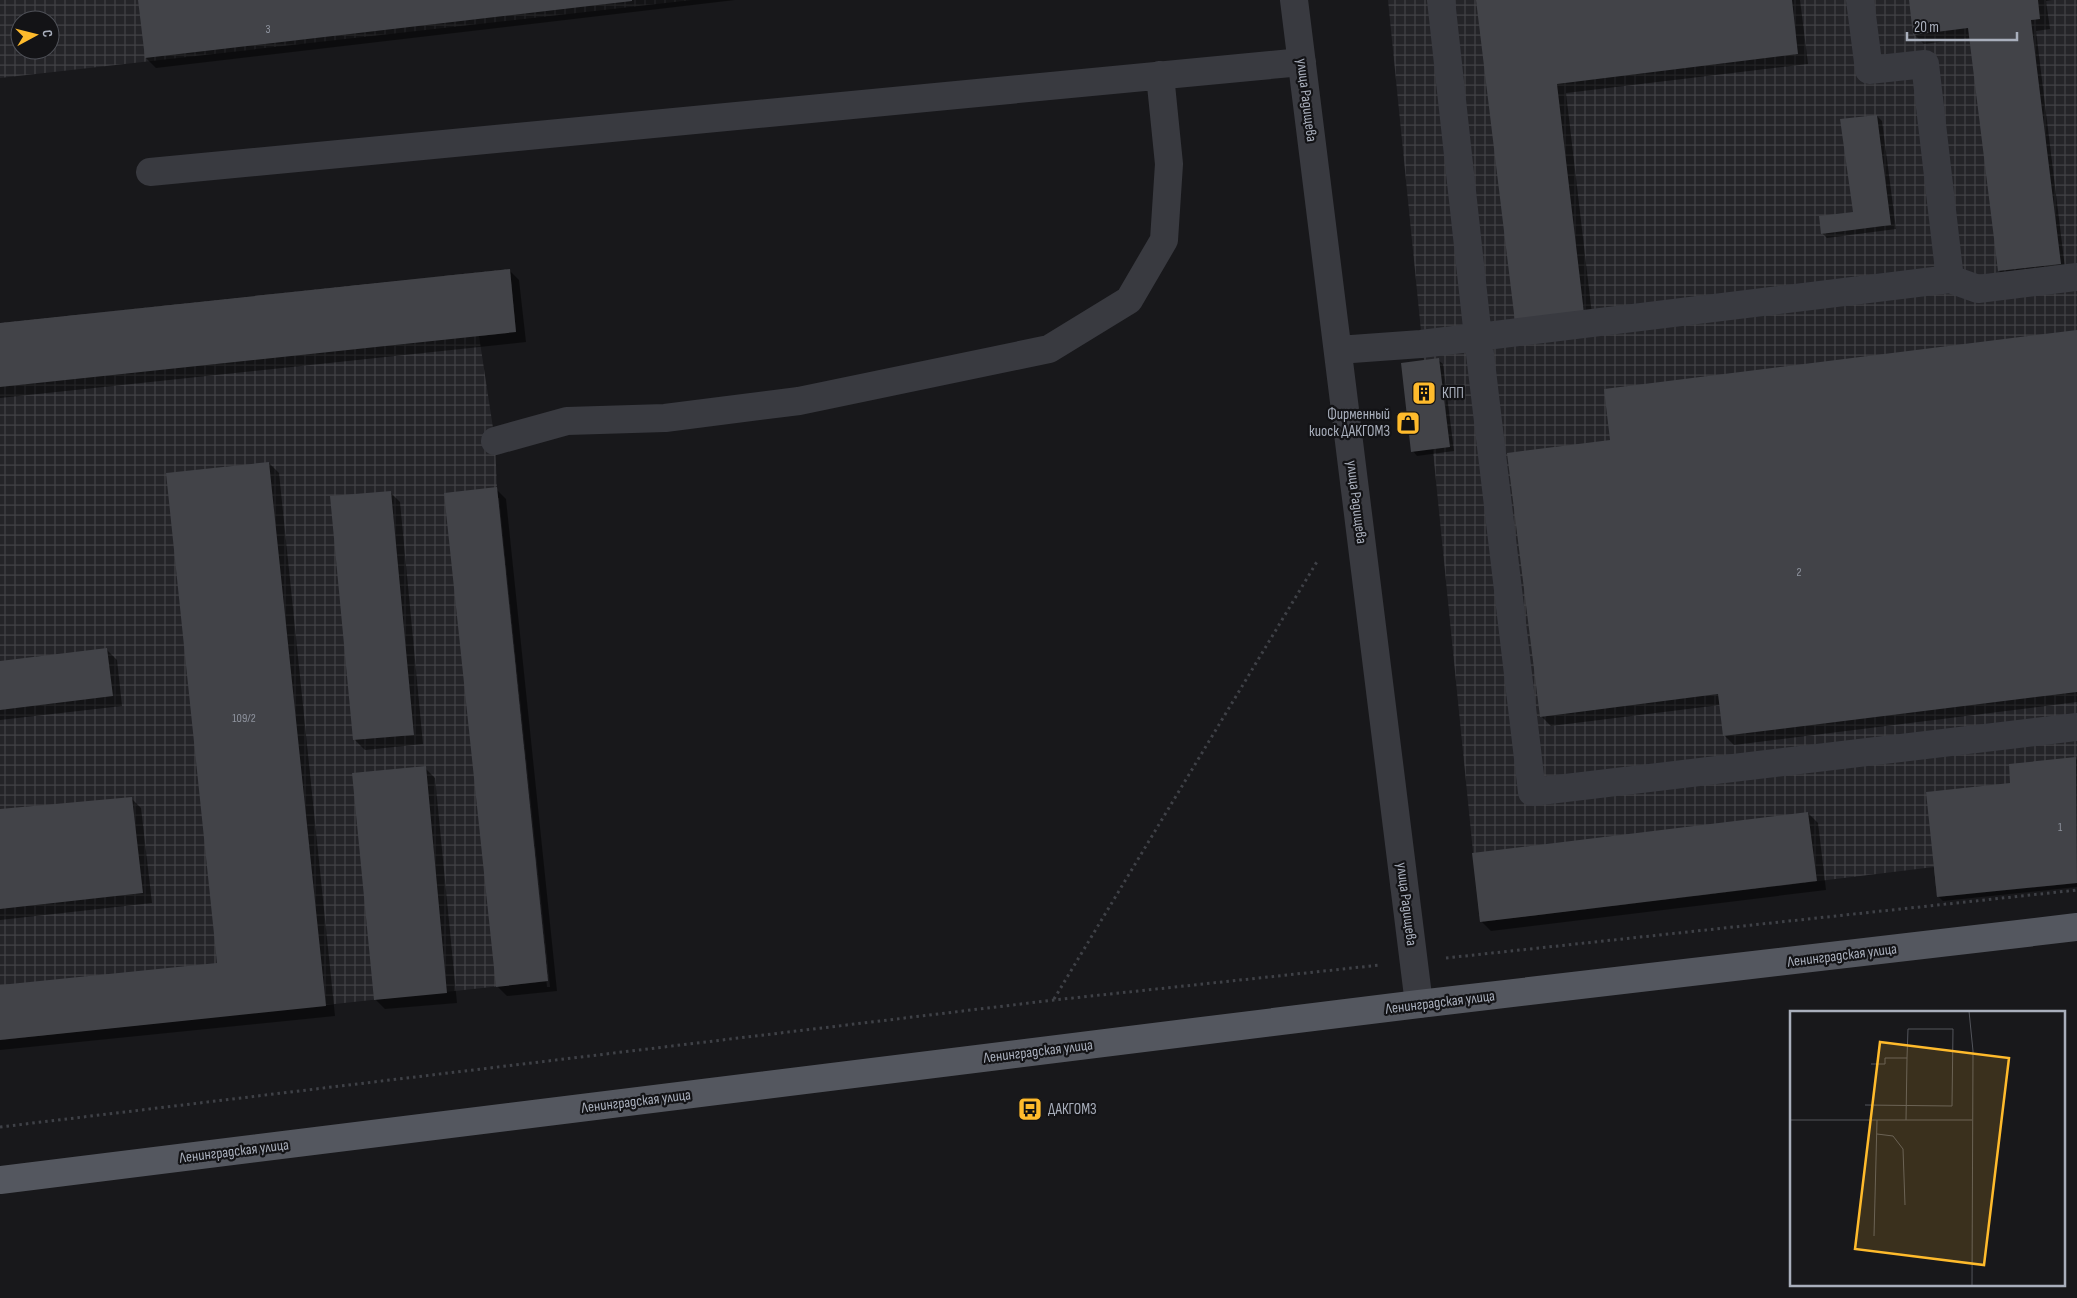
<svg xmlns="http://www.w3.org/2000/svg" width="2077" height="1298" font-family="'Sofia Sans Condensed',sans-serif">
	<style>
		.industrial { fill: url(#industrial-grid); fill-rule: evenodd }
		.shadow { fill: #0007; fill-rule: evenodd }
		.building { fill: #424348 }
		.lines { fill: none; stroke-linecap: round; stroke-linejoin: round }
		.path { stroke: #3f4147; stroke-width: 3; stroke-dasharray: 2.5 4; stroke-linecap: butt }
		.minor { stroke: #393a40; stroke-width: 28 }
		.major { stroke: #54575f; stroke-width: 28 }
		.labels { text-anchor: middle; stroke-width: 4.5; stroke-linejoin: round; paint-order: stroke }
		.number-label { font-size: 12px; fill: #8f949f }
		.street-label { font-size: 15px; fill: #a9afbc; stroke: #131316 }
		.poi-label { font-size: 15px; fill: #a9afbc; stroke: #131316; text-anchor: start }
		.inset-road { fill: none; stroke: #52545b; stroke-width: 1 }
		.view { fill: #ffbb2c; fill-opacity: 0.15; stroke: #ffbb2c; stroke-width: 2.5 }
		.inset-edge { fill: none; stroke: #a9afbc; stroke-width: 2.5 }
	</style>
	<defs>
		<pattern id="industrial-grid" width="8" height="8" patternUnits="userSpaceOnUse" patternTransform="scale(1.25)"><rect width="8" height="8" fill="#242428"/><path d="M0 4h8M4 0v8" fill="none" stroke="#414145"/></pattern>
	</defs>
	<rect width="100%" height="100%" fill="#18181b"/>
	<!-- industrial -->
	<path class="industrial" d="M0 0H692L0 78ZM20 20H50V50H20Z
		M1388 0H2077V883L1937 897 1934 867 1480 922Z
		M510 269 516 332 479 336 495 441 497 487 548 981 0 1040V323Z"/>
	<!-- shadow -->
	<path class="shadow" d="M139 0H735L156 68 146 58Z
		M1477 0H1800L1808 64 1566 93 1593 323 1526 331Z
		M1910 0H2052L2046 1 2050 29 2036 31 2065 268 2003 275 1999 271 1970 38 1924 44 1914 34Z
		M1877 116 1882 121 1896 229 1827 238 1822 233 1854 213Z
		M509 270 519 280 526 342 0 398V325Z
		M2077 332V702L1734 745 1724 735 1720 705 1551 726 1541 716 1611 441Z
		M1438 360 1443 364 1454 451 1417 456 1413 451Z
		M269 463 279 473 335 1016 0 1050V986L218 964Z
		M496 489 506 499 557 991 507 996 497 986ZM496 498H499L550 987H547Z
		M390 492 400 502 423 744 365 750 355 740Z
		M107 650 117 660 122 706 0 720V663Z
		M2075 758 2077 760V887L1943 901 1938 896 2012 784Z
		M425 768 435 778 457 1003 385 1009 375 999Z
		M131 798 141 808 152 903 0 920V810Z
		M1808 813 1818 823 1826 890 1491 931 1481 921Z"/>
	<!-- building -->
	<path class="building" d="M138 0H632V1L145 58Z
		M1476 0H1792L1798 54 1557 84 1584 313 1515 322Z
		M1909 0H2038L2040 19 2031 20 2061 264 1998 271 1968 28 1913 35Z
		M1877 115 1891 225 1821 234 1819 216 1853 212 1840 119Z
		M510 269 516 332 0 387V323Z
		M2077 330V692L1723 736 1718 694 1540 717 1507 453 1610 440 1604 389Z
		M1439 358 1450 447 1411 452 1401 363Z
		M269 462 326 1006 0 1040V985L217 963 166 473Z
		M497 487 548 981 496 987 444 493Z
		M391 491 414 735 353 740 330 496Z
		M107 648 113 696 0 710V661Z
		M2076 757 2077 883 1937 897 1926 792 2010 783 2009 764Z
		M426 766 447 993 374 1000 352 773Z
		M132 797 143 893 0 909V809Z
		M1808 812 1817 881 1480 922 1472 853Z"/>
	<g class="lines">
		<!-- path -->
		<path class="path" d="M1446 958 2077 890
			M1054 999 1318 560
			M0 1127 1054 1000 1380 965"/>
		<!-- minor -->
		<path class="minor" d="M1294 0 1419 1004
			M1441 0 1478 337 1532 792 2077 727
			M150 172 1302 62
			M1950 279 1978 289 2077 277
			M1338 350 1421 344 1950 279 1925 64 1869 70 1860 0
			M495 441 567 421 665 418 799 401 1049 349 1129 300 1164 240 1169 164 1160 75"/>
		<!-- major -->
		<path class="major" d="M0 1180 1419 1004 2077 927"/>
	</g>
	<!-- icons -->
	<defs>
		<g id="building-square" transform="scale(1.25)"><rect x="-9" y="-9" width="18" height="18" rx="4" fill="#ffbb2c" stroke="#131316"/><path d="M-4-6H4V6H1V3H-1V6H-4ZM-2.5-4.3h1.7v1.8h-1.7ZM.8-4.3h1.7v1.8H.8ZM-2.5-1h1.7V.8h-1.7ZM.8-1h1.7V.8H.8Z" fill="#111"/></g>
		<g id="shop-square" transform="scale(1.25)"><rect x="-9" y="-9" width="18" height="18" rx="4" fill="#ffbb2c" stroke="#131316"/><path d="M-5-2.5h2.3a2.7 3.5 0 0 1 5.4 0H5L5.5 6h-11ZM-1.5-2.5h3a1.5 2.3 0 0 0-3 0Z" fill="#111"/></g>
		<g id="bus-square" transform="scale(1.25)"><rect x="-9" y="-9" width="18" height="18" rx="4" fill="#ffbb2c" stroke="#131316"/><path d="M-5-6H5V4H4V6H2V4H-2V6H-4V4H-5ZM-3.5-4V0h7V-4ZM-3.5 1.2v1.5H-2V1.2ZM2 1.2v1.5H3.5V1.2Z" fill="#111"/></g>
	</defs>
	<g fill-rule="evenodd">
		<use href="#building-square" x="1424" y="393"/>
		<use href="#shop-square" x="1408" y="423"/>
		<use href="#bus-square" x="1030" y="1109"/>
	</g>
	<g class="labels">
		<!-- number labels -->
		<g class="number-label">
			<text x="268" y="33">3</text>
			<text x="1799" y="576">2</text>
			<text x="244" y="722">109/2</text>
			<text x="2060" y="831">1</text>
		</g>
		<!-- street labels -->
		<g class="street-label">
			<text transform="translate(1307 100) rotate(83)" y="5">улица Радищева</text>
			<text transform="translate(1357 502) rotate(83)" y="5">улица Радищева</text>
			<text transform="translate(1407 904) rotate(83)" y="5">улица Радищева</text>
			<text transform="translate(1842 955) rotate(-7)" y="5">Ленинградская улица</text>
			<text transform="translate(1440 1002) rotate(-7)" y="5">Ленинградская улица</text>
			<text transform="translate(1038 1051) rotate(-7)" y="5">Ленинградская улица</text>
			<text transform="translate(636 1101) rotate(-7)" y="5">Ленинградская улица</text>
			<text transform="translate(234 1151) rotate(-7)" y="5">Ленинградская улица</text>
		</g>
		<!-- poi labels -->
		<g class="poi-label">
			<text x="1442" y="398">КПП</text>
			<text x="1390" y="419" text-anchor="end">Фирменный<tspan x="1390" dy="17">киоск ДАКГОМЗ</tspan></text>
			<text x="1048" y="1114">ДАКГОМЗ</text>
		</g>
	</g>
	<!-- overview -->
	<g transform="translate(1790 1011)">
		<rect width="275" height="275" fill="#18181b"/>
		<path class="inset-road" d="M179 0 183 40 182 275M81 53H95V47H117L116 109M75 94 162 95 163 18H118L117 47M0 109H182M87 123 103 125 113 138 115 194M84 225 87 109"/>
		<path class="view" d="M90 31 219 47 194 254 65 238Z"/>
		<rect width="275" height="275" class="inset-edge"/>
	</g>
	<!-- north arrow -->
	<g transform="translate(35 35) rotate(83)"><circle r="24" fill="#131316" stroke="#4f5158"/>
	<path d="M0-4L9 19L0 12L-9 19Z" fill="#ffbb2c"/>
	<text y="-8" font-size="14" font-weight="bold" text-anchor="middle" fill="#a9afbc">С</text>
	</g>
	<!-- scale -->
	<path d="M1907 32v8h110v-8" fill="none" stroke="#a9afbc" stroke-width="2.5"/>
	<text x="1914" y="32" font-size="15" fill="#a9afbc" stroke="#131316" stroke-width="4" paint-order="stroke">20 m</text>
</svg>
